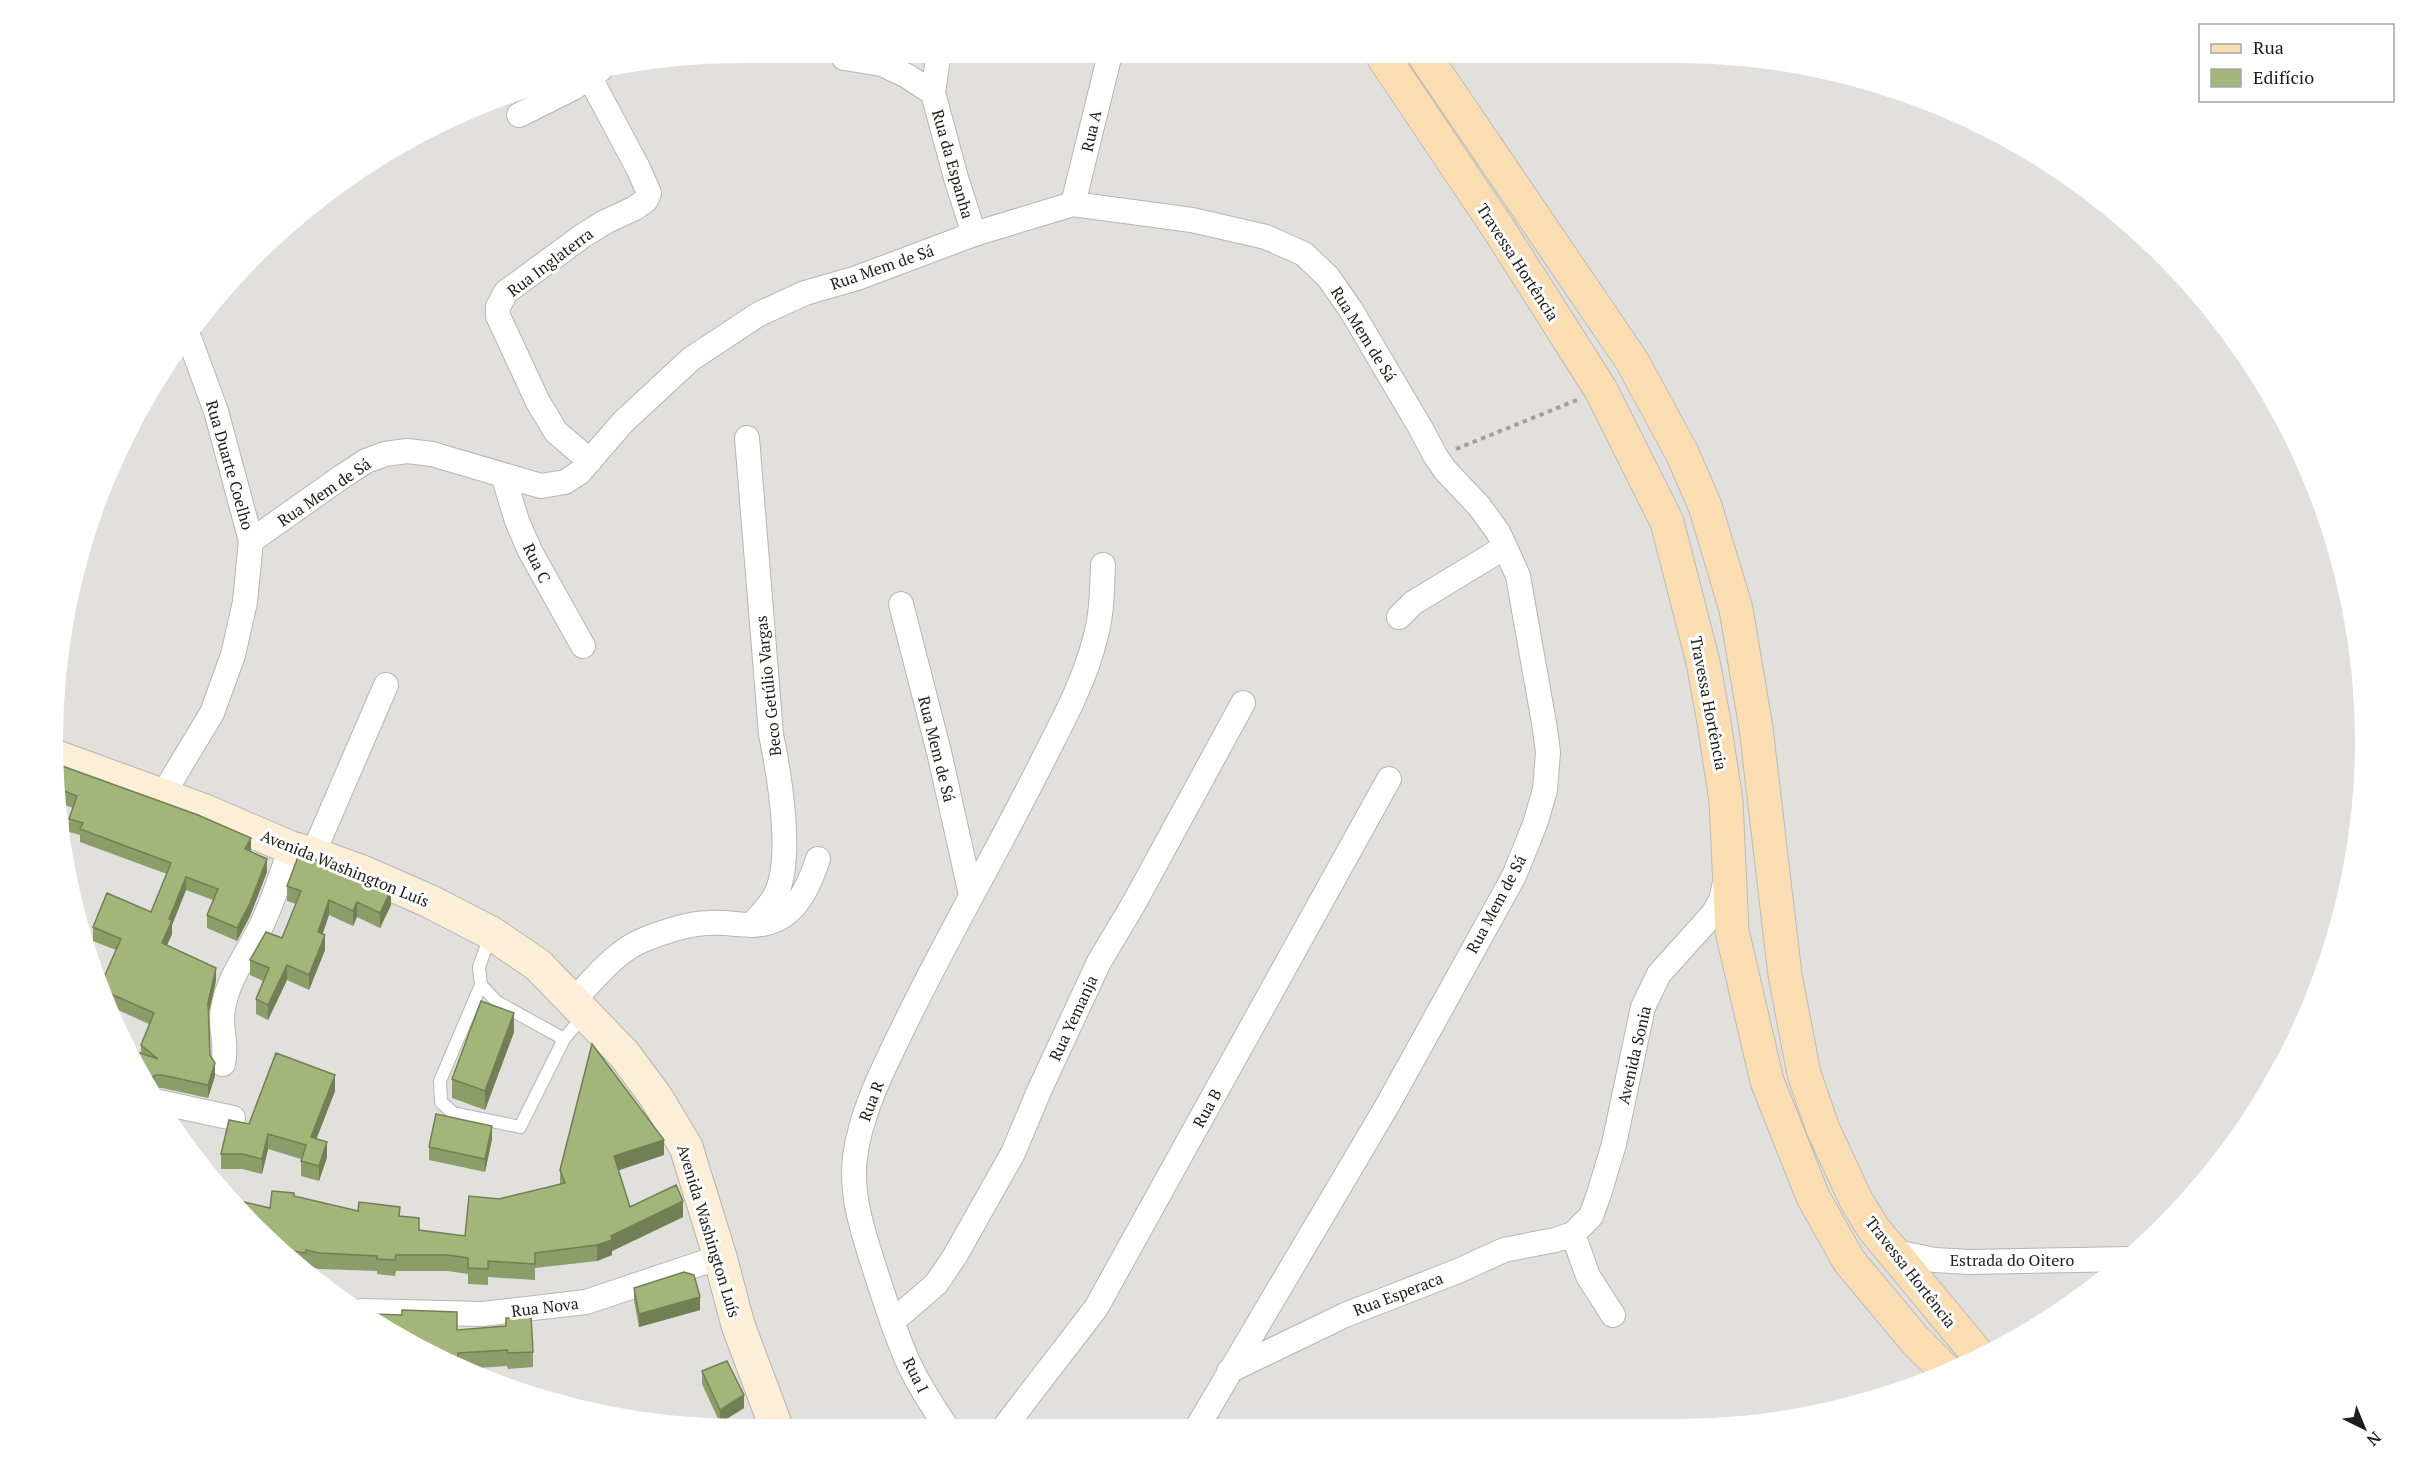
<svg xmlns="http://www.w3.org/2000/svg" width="2418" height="1482" font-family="'PT Serif',serif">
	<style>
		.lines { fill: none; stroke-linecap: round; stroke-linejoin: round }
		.lane-casing { stroke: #b5b5b1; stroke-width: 14 }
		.street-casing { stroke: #b5b5b1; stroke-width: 26 }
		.secondary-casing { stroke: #b5b5b1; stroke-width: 35 }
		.primary-casing { stroke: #bbb; stroke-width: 35 }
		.path { stroke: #a0a09d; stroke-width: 4; stroke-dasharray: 4.5 4.5; stroke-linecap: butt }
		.lane { stroke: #fff; stroke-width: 12 }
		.street { stroke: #fff; stroke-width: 24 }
		.secondary { stroke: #fdeed8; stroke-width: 33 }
		.primary { stroke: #fbddb2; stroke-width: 33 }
		.wall { fill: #8b9d68 }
		.shaded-wall { fill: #717f55 }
		.building { fill: #a2b679; stroke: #717f55; stroke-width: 1.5 }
		.labels { text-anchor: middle; stroke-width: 6; stroke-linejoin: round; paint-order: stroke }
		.street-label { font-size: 16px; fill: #1d1d1b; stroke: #fff }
	</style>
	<rect width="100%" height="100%" fill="#e1e0dd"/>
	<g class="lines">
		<!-- lane casing -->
		<g class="lane-casing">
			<path id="lane" d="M490 936 479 967 481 985 497 1002 564 1039
				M481 985 440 1081 441 1102 453 1113 520 1127 564 1039 585 1014"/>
		</g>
		<!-- street casing -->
		<g class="street-casing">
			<path id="street" d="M844 58 882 64 907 76 933 93
				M938 58 933 93 956 178 974 234
				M590 78 638 168 649 193 646 200 635 208 605 222 581 237 506 292 498 307V316L538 402 556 432 590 461
				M519 115 573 88 600 70
				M1073 204 1109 58
				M747 438 771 734C779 774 793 854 777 892 772 904 760 915 752 925
				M503 475 517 521 530 551 583 646
				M251 541 340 478 366 461 385 454 407 451 432 454 541 486 565 482 579 473 623 422 691 359 759 314 805 293 857 278 974 234 1073 204 1192 220 1266 237 1304 254 1328 277 1351 310 1420 427 1436 457 1445 470 1479 506 1498 532 1505 547 1518 576 1544 723 1548 752 1545 790 1535 824 1514 876 1387 1106 1198 1426
				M901 604 939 752 971 895
				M1399 617 1413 603 1505 547
				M162 796 212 713 233 655 245 602 251 541 216 411 188 335
				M313 854 386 685
				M574 1000C594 979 616 951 643 940 663 932 688 923 710 923 724 922 738 925 752 925 792 924 807 892 818 859
				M223 1064C228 1041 219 1030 223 1009 228 976 250 951 263 922 274 898 282 872 291 848
				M159 1102 233 1118
				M1895 1252 1935 1260 1969 1262 2131 1259
				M362 1311 482 1314 586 1302 720 1257
				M1613 1315 1588 1276 1573 1234 1591 1216 1599 1194 1614 1144 1643 1007 1659 974 1713 914 1721 900 1725 883
				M892 1322 936 1284 955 1256 1013 1153 1039 1091 1099 962 1133 905 1243 703
				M1229 1371 1345 1315 1458 1271 1504 1250 1555 1240 1573 1234
				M945 1425C932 1405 919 1386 909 1364 896 1336 887 1306 877 1276 865 1238 850 1198 855 1157 861 1111 884 1067 904 1026 947 937 997 852 1041 764 1061 724 1084 683 1095 639 1102 615 1102 590 1103 565
				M1006 1425 1096 1308 1389 779"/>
		</g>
		<!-- secondary casing -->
		<g class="secondary-casing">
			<path id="secondary" d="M54 756 205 811 291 848 313 854 365 873 429 901 491 933 538 965 624 1054 656 1097 686 1147 720 1257 738 1325 775 1424"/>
		</g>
		<!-- primary casing -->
		<g class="primary-casing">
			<path id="primary" d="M1384 58 1500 231 1601 390 1667 522 1703 662 1714 722 1726 801 1732 931 1767 1081 1813 1197 1849 1261 1915 1340 1946 1371
				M1426 58 1632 361 1682 453 1705 506 1736 609 1756 728 1785 975 1804 1074 1823 1129 1856 1200 1873 1228 1979 1356"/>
		</g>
		<!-- path -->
		<path class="path" d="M1456 449 1577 400"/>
		<!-- lane -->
		<use href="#lane" class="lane"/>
		<!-- street -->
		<use href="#street" class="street"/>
		<!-- secondary -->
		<use href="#secondary" class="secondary"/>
		<!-- primary -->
		<use href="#primary" class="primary"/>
	</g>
	<!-- wall -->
	<path class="wall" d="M54 763 251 852 267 872 250 916 237 941 207 928V915L213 900 186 890 172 925V934L167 945 216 981 208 1015 210 1055 215 1076 208 1098 162 1088H155L151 1091 125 1048 141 1053V1045L149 1024 107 1005 91 967 104 977 116 950 93 941V927L151 912 167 874 80 842V835L69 832V819L73 808 57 802Z
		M287 886 391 905 380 928 357 917 353 926 329 915 322 934 325 950 309 990 287 980 268 1020 256 1014V999L263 981 250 975V960L282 938 296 904 287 901Z
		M514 1032 485 1110 452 1098V1079Z
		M335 1091 316 1139 327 1157 319 1181 301 1176V1159L268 1149 262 1174 242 1169H221V1154L249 1124Z
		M492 1139 485 1172 429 1160V1147Z
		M664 1155 618 1170 630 1207 683 1217 612 1251V1255L597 1261 535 1268V1280L488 1277V1285L468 1284V1274L448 1271H396L395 1276 377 1274V1271L319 1269 306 1266V1268H303L243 1208H270L294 1196 358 1211 400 1216 419 1231 465 1236 499 1199 560 1184V1170Z
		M634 1288 700 1310 639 1327 634 1301Z
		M372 1316 457 1330 533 1352V1367L508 1369 507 1366 463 1369Z
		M702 1371 744 1408 720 1423 702 1384Z"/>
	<!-- shaded-wall -->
	<path class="shaded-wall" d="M251 838V851L245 849Z
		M267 859V872L250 916 237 941V928Z
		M186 877V890L172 925V934L162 956V943L169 919Z
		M391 890V905L380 928V913Z
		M329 900V915L318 948V932Z
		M357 902V917L353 926V911Z
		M325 935V950L309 990V975Z
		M287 965V980L268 1020V1005Z
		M216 968V981L208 1016V1003Z
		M514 1013V1032L485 1110V1091Z
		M215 1063V1076L208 1098V1085Z
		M155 1075V1088L151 1091 149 1087V1079Z
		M335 1075V1091L311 1153V1137Z
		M492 1126V1139L485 1172V1159Z
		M268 1134V1149L262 1174V1159Z
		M664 1140V1155L614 1172V1156Z
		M327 1142V1157L319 1181V1166Z
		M683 1201V1217L612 1251V1255L597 1261V1245L611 1236Z
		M700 1297V1310L639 1327V1314Z
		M744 1395V1408L720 1423V1410Z"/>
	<!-- building -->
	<path class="building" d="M54 763 198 815 251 838 245 849 267 859 250 903 237 928 207 915 218 889 186 877 169 919 172 920 162 943 216 968 208 1003 210 1055 215 1063 208 1085 162 1075H155L149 1079 143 1077 125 1048 158 1059 141 1045 154 1013 104 991 105 988 99 986 91 967 104 977 121 939 93 927 107 893 151 912 171 863 80 829 83 823 69 819 77 796 56 788Z
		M298 857 313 862 314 859 391 890 380 913 357 902 353 911 329 900 318 932 325 935 309 975 287 965 268 1005 256 999 269 968 250 960 266 932 282 938 301 891 287 886Z
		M481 1001 514 1013 485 1091 452 1079Z
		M592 1044 664 1140 614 1156 630 1207 676 1185 683 1201 611 1236 612 1240 597 1245 535 1253V1264L488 1261V1269L468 1268V1258L448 1255H396L395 1260 377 1259V1256L319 1253 306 1250V1253L285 1250 243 1208 244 1202 270 1208 272 1191 294 1193V1196L358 1211 359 1202 400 1207 399 1216 419 1218V1230L465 1236 469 1196 499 1199 565 1183 560 1170Z
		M276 1053 335 1075 311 1137 327 1142 319 1166 301 1161 306 1145 268 1134 262 1159 242 1154H221L229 1120 249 1124Z
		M436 1114 492 1126 485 1159 429 1147Z
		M684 1272 694 1275 700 1297 639 1314 634 1288Z
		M402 1310 457 1312V1330L506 1326V1318L531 1316 533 1352 508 1353 507 1350 458 1353V1359H447L372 1316V1314L402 1315Z
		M727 1361 744 1395 720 1410 702 1371Z"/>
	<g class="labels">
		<!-- street labels -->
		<g class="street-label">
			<text transform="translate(1091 131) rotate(-77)" y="6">Rua A</text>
			<text transform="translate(953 164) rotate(74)" y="6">Rua da Espanha</text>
			<text transform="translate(550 262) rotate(-37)" y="6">Rua Inglaterra</text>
			<text transform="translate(1518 262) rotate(57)" y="6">Travessa Hortência</text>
			<text transform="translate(882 267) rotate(-19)" y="6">Rua Mem de Sá</text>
			<text transform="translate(1364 334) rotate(58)" y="6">Rua Mem de Sá</text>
			<text transform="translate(230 465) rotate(74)" y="6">Rua Duarte Coelho</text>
			<text transform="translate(324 492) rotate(-34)" y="6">Rua Mem de Sá</text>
			<text transform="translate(537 563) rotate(64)" y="6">Rua C</text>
			<text transform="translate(768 686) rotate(-96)" y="6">Beco Getúlio Vargas</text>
			<text transform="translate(1709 703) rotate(79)" y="6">Travessa Hortência</text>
			<text transform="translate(937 749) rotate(76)" y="6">Rua Mem de Sá</text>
			<text transform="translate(345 868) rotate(22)" y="6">Avenida Washington Luís</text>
			<text transform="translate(1496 904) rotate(-62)" y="6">Rua Mem de Sá</text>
			<text transform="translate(1073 1018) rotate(-65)" y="6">Rua Yemanja</text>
			<text transform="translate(1634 1055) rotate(-77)" y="6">Avenida Sonia</text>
			<text transform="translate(871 1101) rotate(-69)" y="6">Rua R</text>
			<text transform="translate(1207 1108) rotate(-61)" y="6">Rua B</text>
			<text transform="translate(709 1231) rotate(73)" y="6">Avenida Washington Luís</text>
			<text x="2012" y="1266">Estrada do Oitero</text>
			<text transform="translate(1911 1272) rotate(52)" y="6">Travessa Hortência</text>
			<text transform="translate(1398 1294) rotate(-21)" y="6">Rua Esperaca</text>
			<text transform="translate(545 1307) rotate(-7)" y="6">Rua Nova</text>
			<text transform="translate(916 1375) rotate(63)" y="6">Rua I</text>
		</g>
	</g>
	<!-- crop -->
	<path d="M0 0H2418V1482H0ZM741 63H1677A678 678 0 0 1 2355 741V741A678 678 0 0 1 1677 1419H741A678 678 0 0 1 63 741V741A678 678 0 0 1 741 63Z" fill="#fff" fill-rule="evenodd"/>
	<!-- legend -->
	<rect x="2199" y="24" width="195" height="78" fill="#ffffff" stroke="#a5a5a4" stroke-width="1.5"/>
	<rect x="2211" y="44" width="30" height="9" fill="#fbddb2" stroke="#a5a5a4" stroke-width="1.5"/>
	<text x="2253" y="54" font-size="18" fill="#1d1d1b">Rua</text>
	<rect x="2211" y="69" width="30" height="18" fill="#a2b679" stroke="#a5a5a4" stroke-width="1.5"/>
	<text x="2253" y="84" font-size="18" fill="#1d1d1b">Edifício</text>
	<!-- north arrow -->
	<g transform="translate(2364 1428) rotate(137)" stroke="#ffffff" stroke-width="4.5" paint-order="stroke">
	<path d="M0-4.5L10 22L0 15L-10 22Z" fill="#1d1d1b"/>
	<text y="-9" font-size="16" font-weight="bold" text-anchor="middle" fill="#1d1d1b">N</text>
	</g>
</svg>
